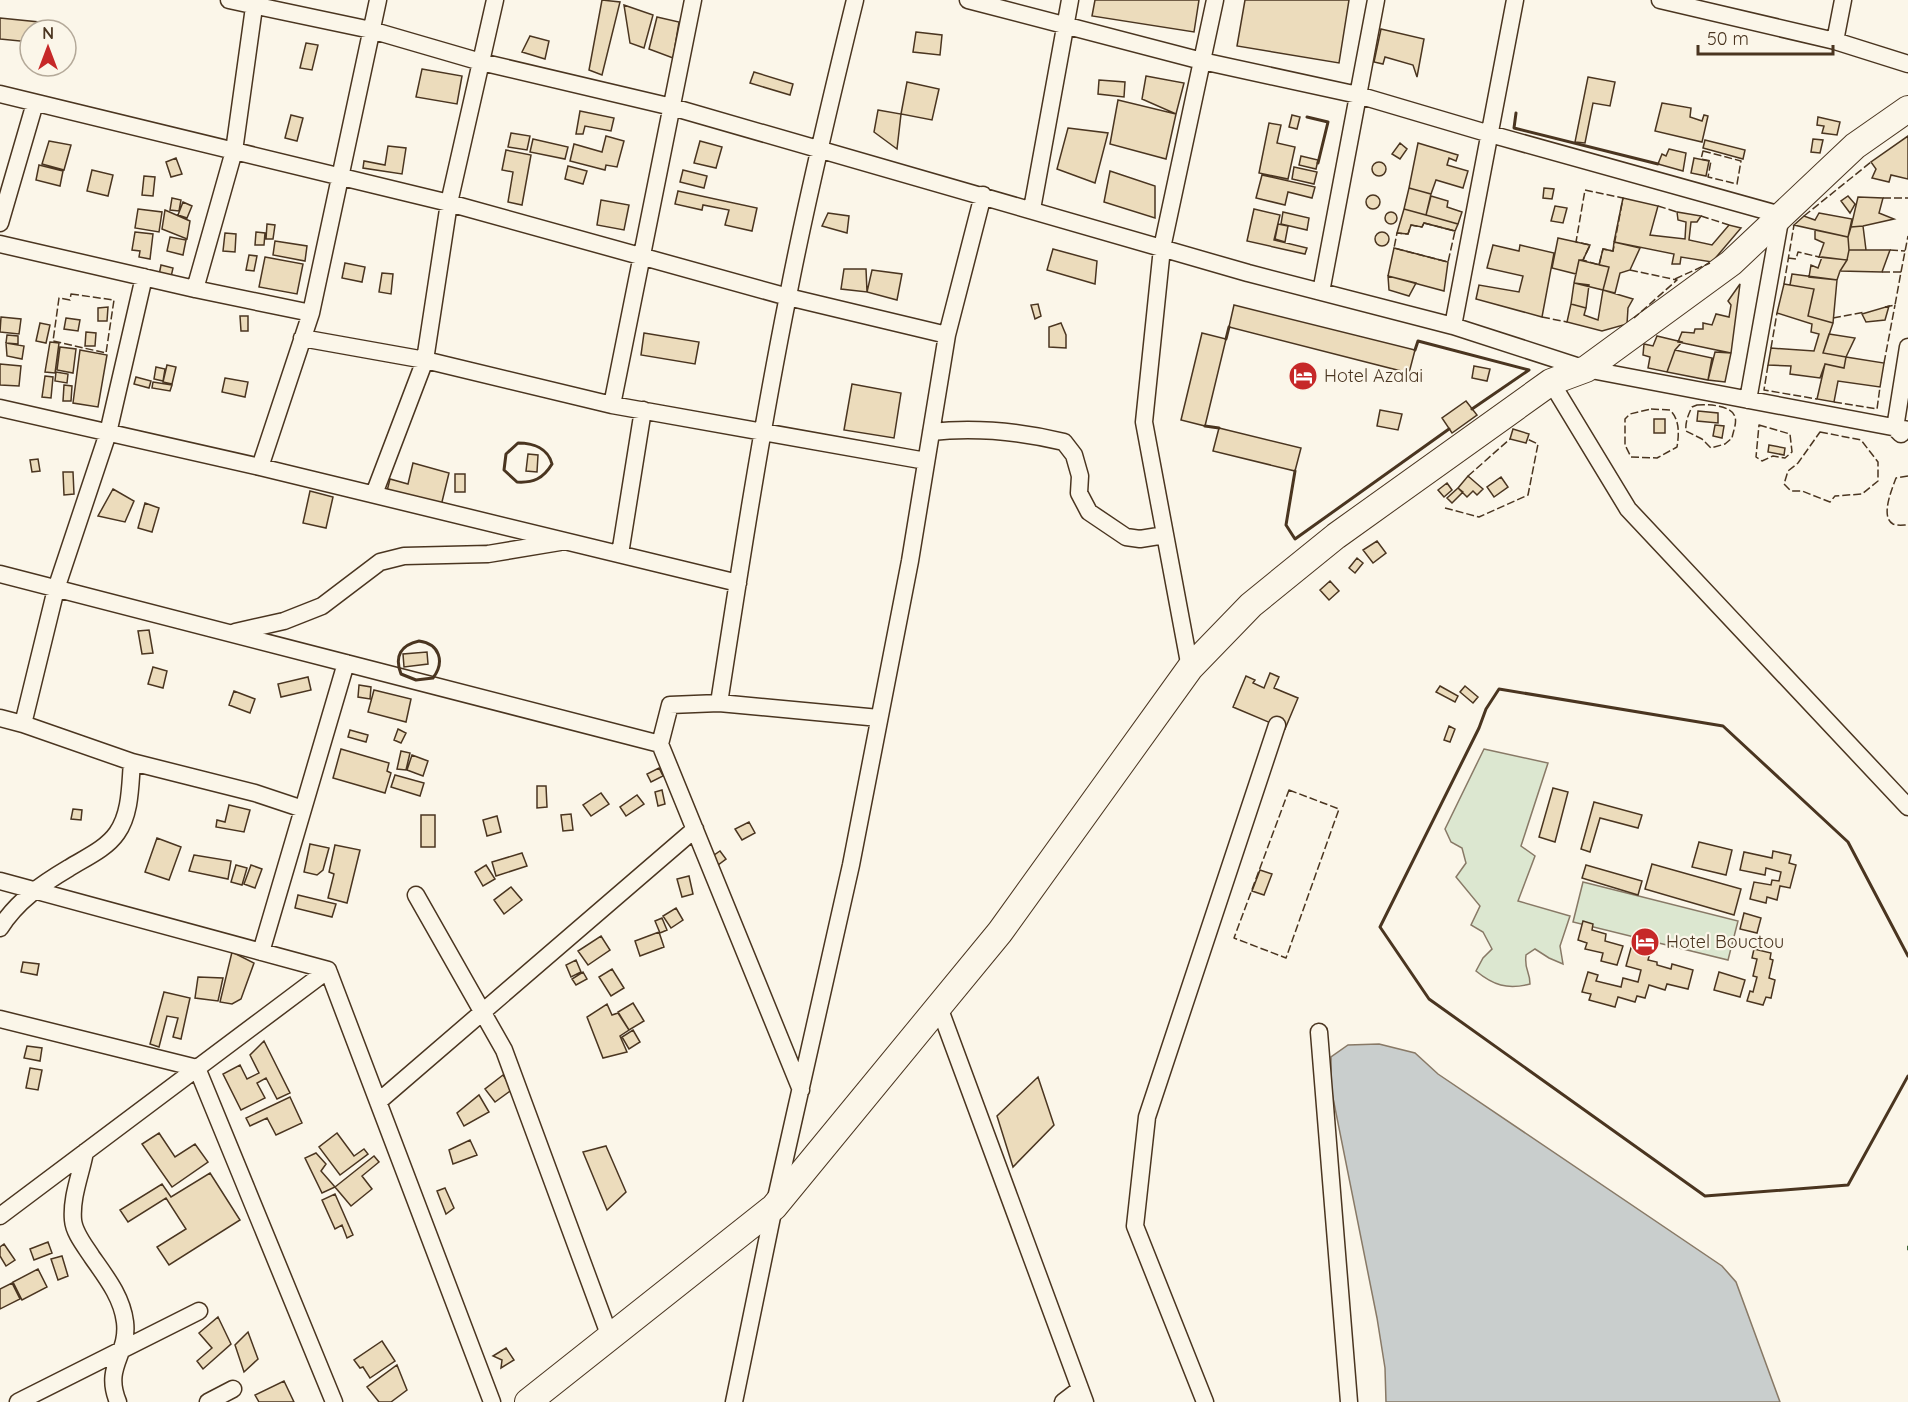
<svg xmlns="http://www.w3.org/2000/svg" width="1908" height="1402" font-family="Quicksand,sans-serif">
	<style>
		.green { fill: #dce7d0; stroke: #887966; stroke-width: 1.5 }
		.water { fill: #c9cecd; stroke: #887966; stroke-width: 1.5 }
		.building { fill: #ecdcbc; stroke: #4a3520; stroke-width: 1.5 }
		.lines { fill: none; stroke-linecap: round; stroke-linejoin: round }
		.minor-casing { stroke: #4a3520; stroke-width: 19 }
		.primary-casing { stroke: #4a3520; stroke-width: 28 }
		.minor { stroke: #fbf6e9; stroke-width: 16 }
		.primary { stroke: #fbf6e9; stroke-width: 26 }
		.hedge { stroke: #436837; stroke-width: 4.5; stroke-dasharray: 3 4.5; stroke-linecap: butt }
		.fence { stroke: #4a3520; stroke-width: 1.5; stroke-dasharray: 8 3; stroke-linecap: butt }
		.wall { stroke: #4a3520; stroke-width: 3 }
		.labels { text-anchor: middle; stroke-width: 4.5; stroke-linejoin: round; paint-order: stroke }
		.poi-label { font-size: 18px; fill: #4a3520; stroke: #fbf6e9; text-anchor: start }
	</style>
	<rect width="100%" height="100%" fill="#fbf6e9"/>
	<!-- green -->
	<path class="green" d="M1484 749 1548 763 1521 846 1535 856 1518 901 1570 916 1560 946 1563 964 1549 958 1535 949 1526 955C1524 970 1530 971 1530 984 1507 990 1493 985 1476 971L1483 958 1492 949 1483 932 1471 925 1480 906 1456 877 1466 863 1462 848 1451 842 1445 829Z
		M1583 882 1738 921 1728 960 1573 922Z"/>
	<!-- water -->
	<path class="water" d="M1379 1044 1415 1053 1438 1074 1722 1266 1736 1282 1780 1402H1386L1385 1368 1377 1318 1331 1088V1057L1348 1045Z"/>
	<!-- building -->
	<path class="building" d="M602 0 620 2 602 75 589 70Z
		M1095 0H1199L1194 32 1092 16Z
		M1245 0H1349L1339 63 1237 46Z
		M624 5 653 15 644 48 630 43Z
		M657 17 679 22 673 58 649 49Z
		M0 18 49 23 48 30H30V42L0 39Z
		M1381 29 1424 39 1417 77 1413 65 1385 57 1383 64 1374 62Z
		M916 32 942 35 940 55 913 52Z
		M530 36 549 41 545 59 522 52Z
		M306 43 318 45 312 70 300 68Z
		M422 69 462 76 457 104 416 97Z
		M754 72 793 84 790 95 750 83Z
		M1146 76 1184 83 1176 114 1142 99Z
		M1588 77 1615 82 1610 106 1593 103 1585 143 1575 142Z
		M1099 80 1125 82 1124 97 1098 94Z
		M907 82 939 89 932 120 901 114Z
		M1118 100 1176 114 1166 159 1110 144Z
		M1662 103 1691 108 1690 117 1702 121 1704 115 1708 116 1702 142 1655 131Z
		M878 110 901 114 897 149 874 132Z
		M580 111 614 118 611 131 585 126 583 134H576Z
		M291 115 303 118 297 141 285 138Z
		M1292 115 1300 117 1297 129 1289 127Z
		M1818 117 1840 122 1837 135 1822 133 1824 126 1817 125Z
		M1269 123 1281 125 1277 143 1295 147 1288 179 1259 173Z
		M1068 128 1108 133 1095 183 1057 169Z
		M511 133 530 136 527 150 508 147Z
		M606 136 624 141 617 167 606 165 605 170 570 161 574 144 602 152Z
		M1908 136V179L1891 175 1889 182 1872 178 1876 169 1871 162Z
		M533 139 568 147 565 159 530 152Z
		M1813 139 1823 140 1820 153 1811 152Z
		M1705 140 1745 150 1743 159 1703 148Z
		M49 141 71 145 64 170 42 164Z
		M700 141 722 147 716 168 694 163Z
		M1400 143 1407 149 1400 159 1392 154Z
		M1418 143 1458 155 1456 161 1449 158 1447 165 1468 171 1463 188 1436 180 1431 194 1409 188Z
		M388 146 406 148 402 174 363 168 364 161 385 165Z
		M1669 149 1686 153 1683 171 1658 164 1662 154 1666 156Z
		M506 150 531 155 522 205 508 202 513 172 502 170Z
		M1301 156 1318 160 1316 169 1299 165Z
		M176 158 182 174 171 177 166 162Z
		M1694 158 1709 161 1706 176 1691 173Z
		M1372 169a7 7 0 1 1 14 0a7 7 0 1 1-14 0Z
		M39 165 63 171 60 186 36 180Z
		M568 166 587 171 583 184 565 179Z
		M1294 167 1317 172 1314 184 1292 179Z
		M92 170 113 175 108 196 87 191Z
		M683 170 707 176 704 188 680 182Z
		M1110 171 1155 186V218L1104 202Z
		M1262 175 1315 187 1312 198 1288 192 1285 205 1256 198Z
		M144 176 155 177 153 196 142 195Z
		M1409 188 1431 194 1426 215 1404 209Z
		M1544 188 1554 189 1552 199 1543 198Z
		M678 191 757 208 752 231 725 225 729 210 703 205 702 210 675 204Z
		M1366 202a7 7 0 1 1 14 0a7 7 0 1 1-14 0Z
		M1431 196 1448 201 1447 207 1462 212 1458 224 1426 215Z
		M1848 196 1855 204 1850 213 1841 201Z
		M1858 197 1883 198 1879 213 1894 219 1863 226 1851 227Z
		M172 198 181 200 179 211 170 210Z
		M1623 198 1658 206 1650 235 1685 239 1686 222 1678 220 1677 212 1701 216 1697 222H1691L1689 240 1712 245 1729 225 1741 228 1712 262 1681 257 1680 264H1672L1674 254 1614 242Z
		M601 200 629 205 624 230 597 225Z
		M183 202 192 206 187 218 178 215Z
		M1555 206 1567 208 1563 223 1551 221Z
		M138 209 162 212 159 232 135 228Z
		M1254 209 1280 215 1274 240 1307 248 1305 254 1247 241Z
		M1404 209 1426 215 1458 224 1455 231 1424 223 1422 227 1411 225 1408 234 1397 233Z
		M165 210 190 221 187 239 162 229Z
		M1385 218a6 6 0 1 1 12 0a6 6 0 1 1-12 0Z
		M1283 212 1309 218 1307 230 1281 224Z
		M828 213 849 216 847 233 822 226Z
		M1819 213 1852 219 1848 237 1794 225 1804 216 1815 220Z
		M267 224 275 225 273 239H266Z
		M1278 224 1288 226 1285 242 1275 239Z
		M1863 226 1866 250H1849L1848 237 1851 227Z
		M1815 230 1848 237 1849 250 1847 260 1819 257 1824 243 1815 239Z
		M135 232 153 234 150 259 139 257 140 251 132 250Z
		M256 232 265 233 264 245H255Z
		M1375 239a7 7 0 1 1 14 0a7 7 0 1 1-14 0Z
		M225 233 236 234 235 252 223 251Z
		M170 237 186 240 183 255 167 251Z
		M1558 238 1590 245 1583 260H1579L1576 274 1552 268Z
		M275 241 307 246 305 261 273 255Z
		M1614 242 1640 248 1630 270 1620 273 1615 293 1603 290 1609 267 1599 265 1603 249 1613 251Z
		M1493 245 1519 251 1520 245 1554 253 1542 317 1476 299 1479 285 1519 292 1523 276 1487 268Z
		M1394 248 1448 262 1444 291 1388 276Z
		M1053 249 1097 261 1095 284 1047 270Z
		M1849 250H1890L1882 272 1840 271 1847 260Z
		M249 255 257 256 254 271 246 270Z
		M265 257 303 264 297 294 259 287Z
		M1822 257 1847 260 1840 271 1837 280 1809 277 1811 265 1818 268Z
		M1579 260 1609 267 1603 290 1574 283Z
		M345 263 365 267 362 282 342 278Z
		M161 265 173 268 171 277 159 275Z
		M844 269H866L867 292 841 289Z
		M872 270 902 274 897 300 867 292Z
		M382 273 393 274 391 294 379 292Z
		M1792 274 1837 280 1833 323 1808 316 1814 289 1790 285Z
		M1388 276 1416 283 1409 296 1389 290Z
		M1574 283 1589 285 1586 308 1571 304Z
		M1740 284 1731 353 1678 342 1682 332 1694 333 1695 329H1703V323L1712 325 1716 314 1729 317 1731 305 1728 301Z
		M1784 284 1814 289 1808 316 1833 323 1823 353 1846 357 1844 368 1825 364 1820 378 1790 374 1791 366 1768 365 1771 348 1814 351 1819 334 1811 332 1812 324 1777 313Z
		M1603 290 1633 299 1628 308 1627 324 1602 331 1567 322 1571 304 1586 308 1584 315 1598 320Z
		M1038 304 1041 316 1035 319 1031 305Z
		M1234 305 1415 350 1409 373 1229 327Z
		M1889 306 1885 320 1866 322 1862 314Z
		M108 307 107 321H98V308Z
		M240 316H248V331H241Z
		M1 317 21 319 19 334 0 332Z
		M66 318 80 320 78 331 64 329Z
		M40 323 50 325 46 343 36 341Z
		M1061 323 1066 335V348L1049 347V327Z
		M86 332 96 333 95 346H85Z
		M644 333 699 342 695 364 641 355Z
		M1202 333 1226 339 1205 426 1181 420Z
		M1829 334 1855 338 1846 357 1823 353Z
		M7 335 18 336V344L6 343Z
		M1657 336 1682 342 1675 350 1667 372 1648 368 1650 357 1643 355 1644 344 1653 346Z
		M50 342 59 343 55 373 45 372Z
		M6 343 24 346 22 359 7 356Z
		M60 347 76 349 73 373 57 370Z
		M80 350 107 355 98 407 73 403Z
		M1675 350 1712 358 1708 380 1667 372Z
		M1715 352 1731 353 1725 382 1708 380Z
		M1846 357 1884 363 1880 387 1838 381 1834 402 1817 399 1825 364 1844 368Z
		M0 364 21 366 19 386 0 385Z
		M167 365 176 367 172 384 163 382Z
		M1474 366 1490 369 1487 381 1472 378Z
		M156 367 165 369 163 381 154 379Z
		M56 372 68 374 67 383 55 381Z
		M45 376 53 377 51 398 42 397Z
		M136 377 151 381 149 388 134 384Z
		M225 378 248 382 245 397 222 392Z
		M153 382 172 385 170 391 152 388Z
		M852 384 901 393 894 438 844 430Z
		M64 385 72 386 71 401H63Z
		M1466 401 1477 415 1452 433 1442 418Z
		M1380 410 1402 414 1398 430 1377 426Z
		M1698 411 1718 413V423L1697 421Z
		M1654 419H1665V433H1654Z
		M1715 425 1724 426 1722 438 1713 436Z
		M1219 428 1301 448 1295 471 1213 451Z
		M1513 429 1529 434 1526 443 1510 439Z
		M1769 445 1785 448 1784 455 1768 452Z
		M528 454 538 455 537 472 526 471Z
		M38 459 40 471 32 472 30 460Z
		M413 463 449 473 441 506 387 491 390 479 408 484Z
		M63 472H73L74 494 64 495Z
		M455 474H465V492H455Z
		M1468 476 1483 489 1477 495 1473 491 1467 497 1458 488Z
		M1501 477 1508 487 1494 497 1487 487Z
		M1447 483 1452 490 1444 497 1438 490Z
		M1458 488 1463 492 1452 503 1447 498Z
		M113 489 134 501 125 522 98 516Z
		M310 491 333 497 326 528 303 523Z
		M145 503 159 508 152 532 138 528Z
		M1377 541 1386 553 1373 563 1363 550Z
		M1357 558 1363 563 1355 573 1349 568Z
		M1330 581 1339 591 1329 600 1320 590Z
		M149 630 153 653 142 654 138 631Z
		M427 652 428 664 404 667 403 654Z
		M153 667 167 671 163 688 148 684Z
		M1270 673 1279 677 1274 688 1298 698 1285 729 1233 707 1246 676 1255 680 1253 683 1264 688Z
		M308 677 311 690 281 697 278 684Z
		M359 685 371 687 370 699 358 697Z
		M1440 686 1458 696 1455 702 1436 692Z
		M1465 686 1478 697 1473 703 1460 692Z
		M374 690 411 699 406 722 368 712Z
		M234 691 255 699 250 713 229 705Z
		M1449 726 1455 729 1450 742 1444 740Z
		M398 729 406 733 401 743 394 740Z
		M350 730 368 735 366 742 348 737Z
		M341 749 389 763 387 771 391 773 385 793 333 778Z
		M401 751 410 753 406 770 397 769Z
		M412 755 428 761 423 776 407 770Z
		M659 768 663 776 651 782 647 774Z
		M395 775 424 783 420 796 391 787Z
		M537 786H546L547 807 537 808Z
		M1553 788 1568 792 1555 842 1539 837Z
		M662 790 665 804 658 806 655 792Z
		M601 793 609 804 591 816 583 805Z
		M637 795 644 804 626 816 620 807Z
		M1594 802 1642 815 1638 828 1600 818 1590 852 1581 849Z
		M229 805 250 810 244 832 216 827 217 820 225 822Z
		M73 809 82 810 81 820 71 819Z
		M571 814 573 830 563 831 561 815Z
		M421 815H435V847H421Z
		M497 816 501 832 487 836 483 820Z
		M749 822 755 833 742 840 735 829Z
		M157 838 181 847 169 880 145 872Z
		M1699 842 1732 850 1726 875 1692 867Z
		M310 844 329 848 323 870 317 875 304 872Z
		M335 845 360 850 347 903 328 898 334 874 329 872Z
		M720 851 726 859 714 868 707 860Z
		M1773 851 1791 855 1789 863 1796 865 1790 888 1780 886 1777 900 1767 897 1766 903 1750 899 1754 882 1771 885 1772 880 1779 881 1781 872 1766 868 1765 875 1740 870 1744 852 1772 858Z
		M522 853 527 866 496 876 492 862Z
		M194 855 231 861 228 879 189 871Z
		M1652 864 1741 889 1734 915 1645 889Z
		M236 865 247 868 242 885 231 882Z
		M251 865 262 869 255 888 244 884Z
		M486 865 495 879 483 886 475 872Z
		M1586 865 1642 881 1638 895 1582 878Z
		M1260 870 1272 874 1264 895 1252 891Z
		M689 876 693 894 682 897 677 879Z
		M511 887 522 900 504 914 494 900Z
		M298 895 336 904 332 917 295 908Z
		M676 908 683 920 671 928 663 916Z
		M1744 913 1761 918 1757 933 1740 929Z
		M662 918 667 930 660 933 655 921Z
		M1583 921 1593 924 1592 930 1606 934 1605 941 1623 946 1617 965 1601 961 1603 953 1585 949 1587 943 1578 940Z
		M659 932 664 947 640 956 635 941Z
		M601 936 610 950 588 965 578 951Z
		M1631 948 1650 953 1648 960 1657 962V965L1671 969 1672 964 1693 970 1688 989 1667 984 1665 990 1649 985 1645 998 1637 996 1635 1002 1618 997 1615 1007 1589 1000 1591 994 1582 992 1588 972 1598 975 1596 981 1621 987 1623 978 1638 982 1641 970 1626 966Z
		M1754 949 1771 953 1770 959 1773 960 1769 978 1775 980 1771 998 1766 997 1763 1005 1747 1001 1750 991 1753 992 1757 977 1753 976 1757 959 1752 958Z
		M232 952 254 963 241 999 232 1004 220 1002Z
		M576 960 581 972 571 977 566 965Z
		M23 962 39 964 37 975 21 972Z
		M612 969 624 988 611 996 599 977Z
		M583 972 587 979 576 985 572 979Z
		M1719 972 1745 980 1740 997 1714 990Z
		M198 977 223 978 218 1001 195 998Z
		M164 992 190 998 181 1039 173 1037 178 1018 167 1016 159 1047 150 1044Z
		M633 1003 644 1021 629 1030 618 1012Z
		M607 1004 612 1015 618 1013 629 1030 620 1036 627 1052 603 1058 587 1017Z
		M633 1030 640 1042 629 1049 622 1037Z
		M264 1041 290 1093 277 1099 266 1078 257 1083 265 1098 241 1110 223 1074 240 1065 247 1079 259 1073 250 1055Z
		M27 1046 42 1048 40 1061 24 1058Z
		M30 1068 42 1070 38 1090 26 1088Z
		M503 1075 513 1089 495 1102 485 1089Z
		M1038 1077 1054 1125 1013 1167 997 1116Z
		M479 1095 489 1112 464 1126 457 1113Z
		M290 1097 302 1123 276 1135 267 1118 250 1126 246 1118Z
		M159 1133 175 1157 195 1144 208 1162 172 1187 142 1144Z
		M337 1133 354 1156 364 1149 368 1154 340 1175 319 1147Z
		M470 1140 477 1155 453 1164 449 1150Z
		M606 1146 626 1192 607 1210 583 1152Z
		M316 1153 326 1164 321 1171 335 1187 322 1193 305 1158Z
		M374 1156 379 1162 362 1176 372 1189 351 1206 335 1187Z
		M210 1173 240 1220 169 1265 157 1247 186 1229 166 1198 128 1222 120 1210 162 1184 171 1197Z
		M445 1188 454 1208 446 1214 437 1191Z
		M335 1194 353 1235 347 1238 342 1225 335 1229 322 1200Z
		M48 1242 52 1253 34 1260 30 1249Z
		M4 1244 15 1260 6 1266 0 1256V1247Z
		M62 1256 68 1276 58 1280 51 1259Z
		M38 1269 47 1287 22 1300 13 1282Z
		M12 1283 20 1299 0 1309V1289Z
		M218 1317 231 1344 203 1369 197 1361 212 1348 199 1333Z
		M248 1332 258 1359 244 1372 235 1345Z
		M382 1341 395 1361 370 1378 363 1367 360 1368 354 1360Z
		M506 1348 514 1360 501 1368 502 1360 493 1356Z
		M397 1365 407 1390 391 1402H379L367 1387Z
		M284 1381 294 1402H259L255 1395Z"/>
	<g class="lines">
		<!-- minor casing -->
		<g class="minor-casing">
			<path id="minor" d="M229 0 371 30 481 62 672 107 1248 273 1453 326 1586 369 1908 430
				M968 0 1202 61 1358 95 1490 134 1781 215 1748 400
				M1660 0 1835 41 1908 64
				M1835 41 1843 0
				M0 94 449 203 788 297 947 335
				M1032 209 1070 0
				M0 223 35 103
				M0 244 195 289 311 313
				M195 289 234 151 255 0
				M1321 292 1376 0
				M1453 326 1515 0
				M302 338 425 360 612 405 926 461
				M1551 382 1628 509 1908 807
				M612 405 693 0
				M0 408 260 467 738 583
				M931 432C977 427 1018 431 1064 442L1074 455 1080 476 1079 493 1089 512 1126 537 1140 539 1165 535
				M1901 434 1895 428 1908 347
				M260 467 311 313 378 0
				M374 494 425 360 449 203 495 0
				M620 554 643 410
				M0 574 660 744
				M235 632 284 621 322 606 380 562 404 556 488 554 560 542
				M1190 668 1144 422 1162 248 1215 0
				M719 703C740 567 761 431 788 296 807 197 831 98 855 0
				M0 718 23 724
				M132 762 255 793 303 809
				M0 881 328 970
				M416 895 504 1050 610 1337
				M0 928C17 901 42 884 69 868 85 858 106 849 117 833 131 813 130 785 132 762L23 724 56 589 108 433 144 277
				M261 952 346 663
				M328 970 492 1402
				M939 1007 1085 1402
				M0 1019 197 1068 334 1402
				M1319 1032 1349 1402
				M801 1090 660 744 670 705 719 703 879 718
				M378 1102 695 829
				M85 1152C81 1174 71 1197 73 1220 74 1233 85 1246 92 1257 106 1277 122 1297 125 1322 129 1355 103 1366 118 1402
				M0 1216 328 970
				M18 1402 199 1311
				M208 1402 233 1389
				M734 1402 774 1207 851 865 910 561 947 335 983 195
				M1063 1402 1080 1389
				M1205 1402 1135 1226 1147 1117 1277 725"/>
		</g>
		<!-- primary casing -->
		<g class="primary-casing">
			<path id="primary" d="M528 1402 774 1207 1000 932 1190 668 1251 605 1336 536 1551 382 1586 369 1731 263 1855 146 1908 109"/>
		</g>
		<!-- minor -->
		<use href="#minor" class="minor"/>
		<!-- primary -->
		<use href="#primary" class="primary"/>
		<!-- hedge -->
		<path class="hedge" d="M1907 1248H1908"/>
		<!-- fence -->
		<path class="fence" d="M1703 151 1741 161 1737 184 1708 177 1711 161 1701 159Z
			M1585 190 1623 198 1613 251 1603 249 1599 265 1583 260 1590 245 1576 242Z
			M1883 198H1908
			M1658 206 1677 212
			M1701 216 1729 225
			M1804 216 1871 162
			M1424 223 1455 231 1448 262 1394 248 1397 233 1408 234 1411 225 1422 227Z
			M1890 250 1905 251
			M1788 258 1796 259 1798 252 1819 257
			M1630 270 1677 280 1634 318
			M1882 272H1901L1895 305 1885 307
			M1901 272 1908 236
			M1675 279 1710 263
			M1784 284 1794 225
			M71 294 114 300 106 353 53 341 59 298 70 300Z
			M1542 317 1567 322
			M1833 318 1865 312
			M1771 348 1777 313
			M1884 363 1895 305
			M1768 365 1764 390 1817 399
			M1834 402 1877 409 1880 387
			M1697 405C1707 404 1732 405 1735 417 1737 423 1733 432 1732 438L1725 444 1711 448 1702 439 1686 431C1685 423 1688 415 1692 407Z
			M1651 409 1670 410C1680 420 1679 434 1677 447L1657 458 1631 457 1625 445V419L1630 414Z
			M1759 425 1790 434 1792 452 1785 458 1773 456 1762 461 1756 457Z
			M1820 432 1861 440 1878 462V481L1862 494 1835 496 1830 502 1802 491H1791L1784 484 1788 471 1798 463Z
			M1468 476 1510 439
			M1908 476 1896 478C1892 489 1880 517 1893 524 1897 526 1904 525 1908 525
			M1445 508 1479 517 1528 495 1538 444 1527 439
			M1289 790 1339 809 1286 958 1234 938Z"/>
		<!-- wall -->
		<path class="wall" d="M1516 113 1514 128 1658 164
			M1307 117 1328 122 1318 163
			M1226 339 1229 327
			M1415 350 1418 341 1529 370 1472 409
			M1205 426 1219 428
			M518 443C533 443 548 448 552 464 543 479 533 483 517 482L504 470 506 454Z
			M1295 471 1286 525 1295 539 1449 429
			M419 641C440 644 445 662 433 678L416 680 401 674C394 656 401 645 419 641Z
			M1908 956 1848 842 1723 726 1499 689 1486 709 1479 728 1380 927 1429 999 1705 1196 1848 1185 1908 1076"/>
	</g>
	<!-- icons -->
	<defs>
		<g id="hotel-disc" transform="scale(1.5)"><circle r="9.5" fill="#c62828" stroke="#fbf6e9"/><path d="M-6-4.5h1.5V1H6V5H4.5V3h-9V5H-6ZM-4 0a1.8 1.8 0 1 1 3.6 0ZM.5 0V-2.5h3Q6-2.5 6 0Z" fill="#fff"/></g>
	</defs>
	<g fill-rule="evenodd">
		<use href="#hotel-disc" x="1303" y="376"/>
		<use href="#hotel-disc" x="1645" y="942"/>
	</g>
	<g class="labels">
		<!-- poi labels -->
		<g class="poi-label">
			<text x="1324" y="382">Hotel Azalai</text>
			<text x="1666" y="948">Hotel Bouctou</text>
		</g>
	</g>
	<!-- north arrow -->
	<g transform="translate(48 48)"><circle r="28" fill="#fbf6e9" stroke="#b4a999" stroke-width="1.5"/>
	<path d="M0-4.5L10 22L0 15L-10 22Z" fill="#c62828"/>
	<text y="-9" font-size="16" font-weight="bold" text-anchor="middle" fill="#4a3520">N</text>
	</g>
	<!-- scale -->
	<path d="M1698 45v9h135v-9" fill="none" stroke="#4a3520" stroke-width="3"/>
	<text x="1707" y="45" font-size="18" fill="#4a3520" stroke="#fbf6e9" stroke-width="4.5" paint-order="stroke">50 m</text>
</svg>
